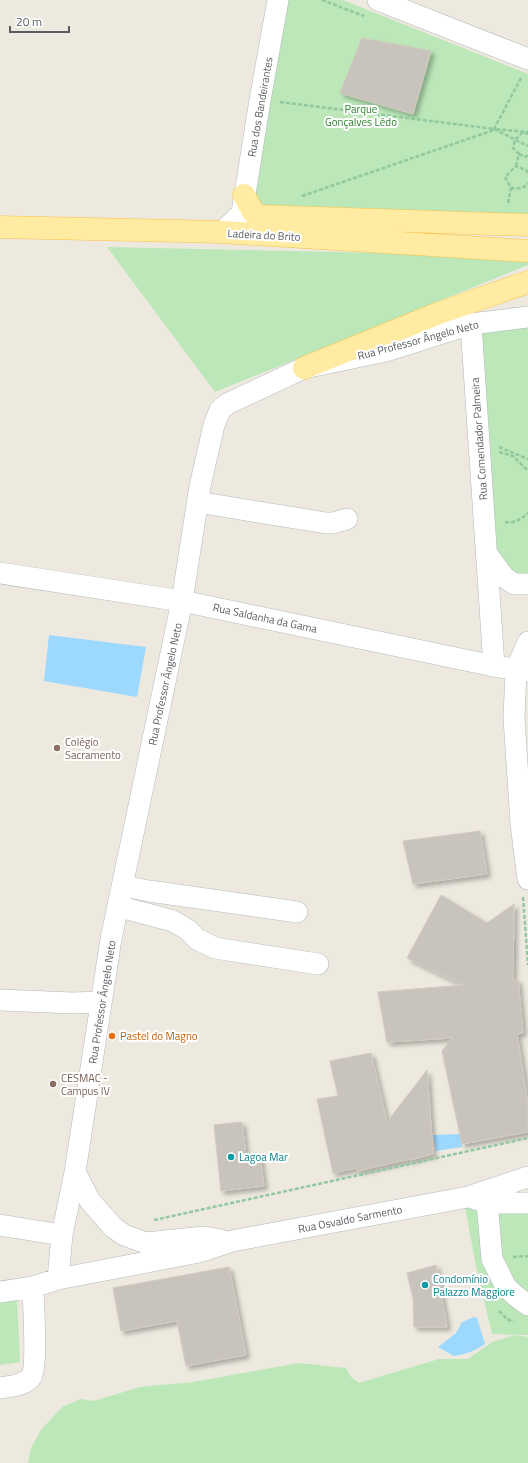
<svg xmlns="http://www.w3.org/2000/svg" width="528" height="1463" font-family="'Titillium Web',sans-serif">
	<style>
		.green { fill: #bbe7b9 }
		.water { fill: #9dd9ff }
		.building { fill: #c8c3bc; stroke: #d2cabd; filter: url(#shadow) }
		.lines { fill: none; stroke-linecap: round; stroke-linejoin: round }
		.minor-casing { stroke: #b5b8bd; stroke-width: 22 }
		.major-casing { stroke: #fbc149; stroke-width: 23 }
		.path { stroke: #92c89f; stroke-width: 2.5; stroke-dasharray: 4 2; stroke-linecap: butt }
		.minor { stroke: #fff; stroke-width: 21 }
		.major { stroke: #ffeca2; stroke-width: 22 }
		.education-dot { fill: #8d6e63; stroke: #fff; stroke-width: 1.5 }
		.food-dot { fill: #e8710a; stroke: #fff; stroke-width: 1.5 }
		.culture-dot { fill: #0f9aa8; stroke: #fff; stroke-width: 1.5 }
		.labels { text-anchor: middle; stroke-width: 4; stroke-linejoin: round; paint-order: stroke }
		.street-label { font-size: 11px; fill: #585d62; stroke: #fff }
		.park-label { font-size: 11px; fill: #2e842e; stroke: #fff }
		.education-label { font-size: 11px; fill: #785e54; stroke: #fff; text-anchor: start }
		.food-label { font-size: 11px; fill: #c56008; stroke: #fff; text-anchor: start }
		.culture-label { font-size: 11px; fill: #0d838f; stroke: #fff; text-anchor: start }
	</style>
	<defs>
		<filter id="shadow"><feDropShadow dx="3.5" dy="3.5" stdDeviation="2" flood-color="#0004"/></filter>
	</defs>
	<rect width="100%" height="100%" fill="#ede9df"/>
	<!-- green -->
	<path class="green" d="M282 0H343L528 74V219L257 212 241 196Z
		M107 247 528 256V265L215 392Z
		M528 319V579H515L497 556 475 326Z
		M465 1207 528 1208V1335L492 1334 476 1266Z
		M17 1298 20 1362 0 1365V1301Z
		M515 1335 528 1337V1463H28L31 1448 41 1430 62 1407 81 1399 94 1401 140 1387 193 1382 299 1363 346 1368 351 1377 359 1383 439 1359H468L492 1342Z"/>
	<!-- water -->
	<path class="water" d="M49 635 146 647 137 697 44 681Z
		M460 1134 462 1147 436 1151 433 1135Z
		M474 1317 477 1318 478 1321 485 1344C475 1351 466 1354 454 1356L438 1347 456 1333 462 1322Z"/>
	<!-- building -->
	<path class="building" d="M362 38 431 51 413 114 340 93Z
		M480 831 487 874 413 884 403 841Z
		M441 895 487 923 514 904 513 980H518L523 1033 517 1034 528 1104V1132L462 1144 442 1051 452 1038 387 1042 378 992 463 985 407 958Z
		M371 1053 387 1122 427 1070 433 1154 410 1160V1159L357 1171 356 1168 333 1173 317 1099 338 1096 330 1061Z
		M242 1122 246 1157 260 1156 264 1186 221 1191 214 1125Z
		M436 1265 447 1327H414L413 1298 407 1273Z
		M229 1267 246 1355 186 1366 177 1321 121 1331 113 1288Z"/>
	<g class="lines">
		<!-- minor casing -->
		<g class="minor-casing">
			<path id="minor" d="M378 0 528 59
				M222 232 242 213 260 100 278 0
				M471 324 494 666
				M197 502 326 523H333L347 519
				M487 554 504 577 514 584H528
				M0 573 182 601 494 666 528 671
				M528 642 516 670 514 718 521 824 528 879
				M123 886 149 891 297 912
				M119 905 128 909 173 921 188 930 197 939 215 948 318 964
				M0 1000 73 1003 101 1002
				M75 1172 90 1201 113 1227 124 1235 146 1243 204 1237 221 1240
				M475 1199 493 1203H528
				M487 1202 492 1259 506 1287 517 1297 528 1305
				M0 1225 62 1235
				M58 1279 62 1235 75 1172 111 939 182 601 200 486 214 425 220 410 227 404 304 368 386 351 471 324 528 317
				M0 1292 33 1287 58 1279 199 1252 232 1241 468 1197 528 1177
				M0 1388C11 1386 24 1386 31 1377 38 1367 33 1302 33 1287"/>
		</g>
		<!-- major casing -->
		<g class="major-casing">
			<path id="major" d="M244 195 253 212 259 216 528 225
				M0 227 222 232 528 251
				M304 368 439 313 528 282"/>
		</g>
		<!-- path -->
		<path class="path" d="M322 0 364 16
			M521 78 494 129 528 132
			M280 102 494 129 528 146
			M519 154 525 157 528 155
			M516 166 519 154 513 148 515 140 523 132 528 134
			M528 173 526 170 516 166 505 177 511 188C517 189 524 189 528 183
			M302 196 494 130
			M508 203 511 188
			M499 447 528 459
			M499 452 513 456 528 471
			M505 522C514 524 521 519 528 513
			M523 897 528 965
			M154 1220 528 1138
			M513 1257 528 1256
			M499 1311 507 1319 514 1322"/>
		<!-- minor -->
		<use href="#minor" class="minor"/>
		<!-- major -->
		<use href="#major" class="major"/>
	</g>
	<!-- markers -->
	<g class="education-dot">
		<circle cx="57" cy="748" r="4"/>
		<circle cx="53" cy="1084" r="4"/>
	</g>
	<circle class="food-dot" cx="112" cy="1036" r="4"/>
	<g class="culture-dot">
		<circle cx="231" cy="1157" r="4"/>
		<circle cx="425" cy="1285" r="4"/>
	</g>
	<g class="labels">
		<!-- street labels -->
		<g class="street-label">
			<text transform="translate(260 107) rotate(-80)" y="4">Rua dos Bandeirantes</text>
			<text transform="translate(264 235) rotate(3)" y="4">Ladeira do Brito</text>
			<text transform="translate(418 340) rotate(-15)" y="4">Rua Professor Ângelo Neto</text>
			<text transform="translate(479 439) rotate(-94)" y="4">Rua Comendador Palmeira</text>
			<text transform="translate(265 618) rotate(12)" y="4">Rua Saldanha da Gama</text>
			<text transform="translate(165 684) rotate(-78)" y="4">Rua Professor Ângelo Neto</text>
			<text transform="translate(102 1002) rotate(-81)" y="4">Rua Professor Ângelo Neto</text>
			<text transform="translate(350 1219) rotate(-11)" y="4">Rua Osvaldo Sarmento</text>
		</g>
		<!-- park labels -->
		<g class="park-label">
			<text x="361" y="113">Parque<tspan x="361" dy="13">Gonçalves Lêdo</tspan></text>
		</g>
		<!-- education labels -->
		<g class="education-label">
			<text x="65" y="746">Colégio<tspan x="65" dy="13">Sacramento</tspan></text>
			<text x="61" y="1082">CESMAC -<tspan x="61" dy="13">Campus IV</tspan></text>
		</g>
		<!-- food labels -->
		<g class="food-label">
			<text x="120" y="1040">Pastel do Magno</text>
		</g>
		<!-- culture labels -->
		<g class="culture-label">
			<text x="239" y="1161">Lagoa Mar</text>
			<text x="433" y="1283">Condomínio<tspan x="433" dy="13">Palazzo Maggiore</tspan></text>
		</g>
	</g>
	<!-- scale -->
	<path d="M10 26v6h59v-6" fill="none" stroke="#585d62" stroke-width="2"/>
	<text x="16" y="26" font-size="12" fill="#585d62" stroke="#ffffff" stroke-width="3" paint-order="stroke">20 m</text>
</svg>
